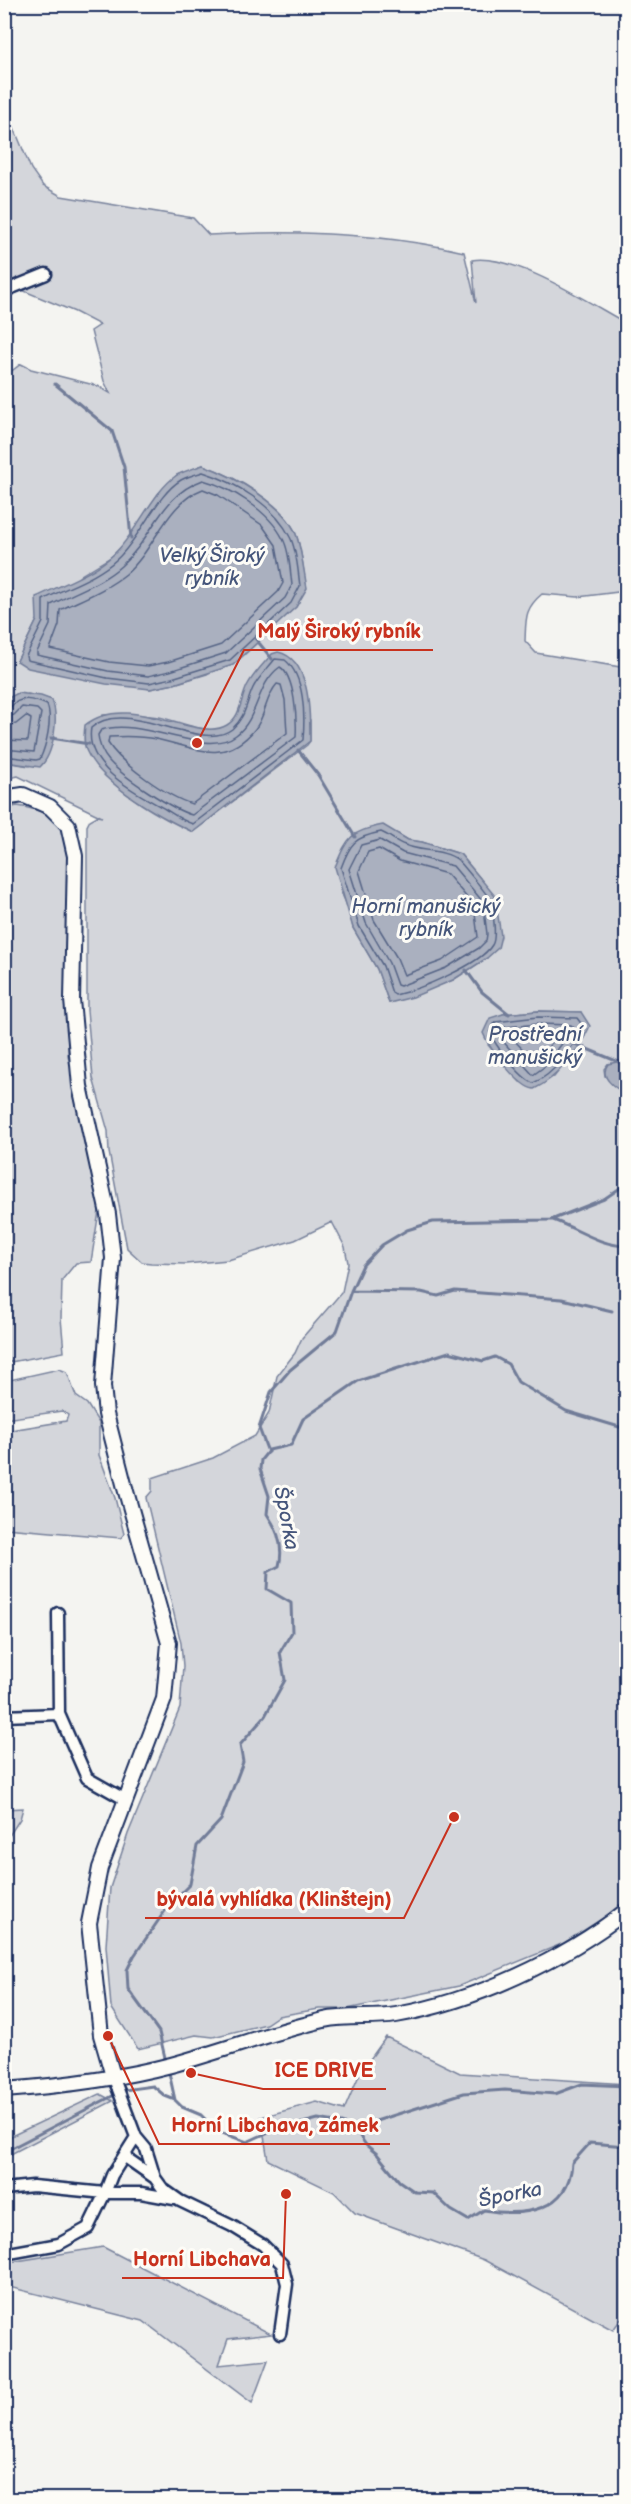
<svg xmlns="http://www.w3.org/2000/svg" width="631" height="2504" font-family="'Balsamiq Sans',sans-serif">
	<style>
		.green { fill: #d4d6db; stroke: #78829c; stroke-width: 1.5; fill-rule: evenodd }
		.water { fill: #aab0bf; stroke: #717c98; stroke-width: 1.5 }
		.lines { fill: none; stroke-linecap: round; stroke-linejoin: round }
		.shore { stroke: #546385; stroke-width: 1.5 }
		.stream { stroke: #717c98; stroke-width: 3 }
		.minor-casing { stroke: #1b2f5e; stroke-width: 15 }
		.tertiary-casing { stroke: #1b2f5e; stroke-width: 18 }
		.minor { stroke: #fdfcf7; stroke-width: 10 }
		.tertiary { stroke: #fdfcf7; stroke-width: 14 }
		.labels { text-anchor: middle; stroke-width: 6; stroke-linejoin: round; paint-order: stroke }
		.water-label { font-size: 20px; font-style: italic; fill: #46567b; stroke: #fdfcf7 }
		.leader { fill: none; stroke: #c8321e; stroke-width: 2 }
		.callout-dot { fill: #c8321e; stroke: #fdfcf7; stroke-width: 2 }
		.callout-label { font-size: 20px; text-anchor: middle; font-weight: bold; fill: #c8321e; stroke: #fdfcf7; stroke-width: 6; stroke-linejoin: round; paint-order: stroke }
	</style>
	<rect width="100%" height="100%" fill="#f4f4f1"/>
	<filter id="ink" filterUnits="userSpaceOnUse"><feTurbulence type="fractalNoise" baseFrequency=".0167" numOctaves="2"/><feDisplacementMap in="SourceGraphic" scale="12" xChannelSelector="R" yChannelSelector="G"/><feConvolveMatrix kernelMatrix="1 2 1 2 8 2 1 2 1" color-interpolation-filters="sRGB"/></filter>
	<g filter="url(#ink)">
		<!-- green -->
		<path class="green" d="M406 5H513L512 11Z
			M5 106 31 169 43 186 61 196 193 218 209 235C293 230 381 233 464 252L476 303 472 260C514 253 589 303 626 323V591L578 597 542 594C524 609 526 619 525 641L536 653 626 668V1061L608 1064 604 1069 605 1076 626 1094V1900L605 1917 564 1943 459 1986 347 2009H319L278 2016 266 2024 213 2037 196 2035 138 2049 111 2007 106 1946 110 1888 128 1834 180 1708 183 1666 181 1643 146 1498 152 1491V1478L213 1458 255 1436 269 1413 277 1376 295 1353 302 1338 342 1292 348 1263 345 1247 332 1222 295 1240 228 1260 186 1264 151 1263 142 1262 127 1248 109 1152 108 1131 93 1078 87 1010V826L90 820 97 816 102 817 18 776 5 779V762L29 766 52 700 28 694 6 707 5 713V376L21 364 31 369 98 386 110 393 104 381 91 331 100 325 75 312 5 283ZM203 465C233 476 287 504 297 537 302 553 304 572 306 588L296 607 207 674 174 684 150 689 17 661 37 620 81 575 111 557 130 538 158 494 177 475ZM240 711 310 720V741L307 745 193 832C159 817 121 794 97 767L103 715C121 714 140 714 159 717 185 722 225 746 240 711ZM398 834 408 840 422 842 460 854 480 878 487 958 453 980 389 1003 377 969 353 928 350 912 340 890ZM538 1011 581 1012 585 1036 554 1077 520 1082 488 1045 503 1014Z
			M17 806C54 811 62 822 71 857L68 1055 94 1175 99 1211 91 1262 76 1263 62 1280 61 1318 64 1352 5 1363 4 809Z
			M59 1369 67 1372 76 1396 87 1404 99 1423V1455L115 1498 124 1534 121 1538 5 1528V1431L66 1421 68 1415 62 1411 5 1419V1381Z
			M23 1808 20 1819 5 1842V1809Z
			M386 2037 460 2073 626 2084V2312L613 2330 484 2260 355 2213 334 2192 268 2160 261 2117 317 2102 344 2110 360 2073Z
			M100 2094 113 2101 5 2157V2139Z
			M103 2247 271 2334 228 2339 219 2365 268 2360 252 2403 143 2321 5 2286V2263Z"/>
		<!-- water -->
		<path class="water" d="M203 465C233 476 287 505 297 537 302 553 304 572 307 588L296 607 233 665 174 684 150 689 106 684 28 668 17 661 37 620 36 597C61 585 93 574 114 554 137 532 153 491 177 475 185 471 195 468 203 465Z
			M278 652C311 659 310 714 310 741L193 832C161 817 102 785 87 752 83 744 84 734 85 725 129 690 197 744 227 725 241 716 240 701 247 686 253 674 264 663 272 654Z
			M18 693 41 696 52 700C59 718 54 754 40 767L5 762V713L10 697Z
			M383 825 408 840 422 842 460 854 495 896 501 936 498 948 487 958 453 980 413 997 389 1003 377 969 353 928 335 867C348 836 350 832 383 825Z
			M538 1011 581 1012 590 1026C579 1050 558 1078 534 1089 518 1087 489 1048 483 1033L490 1018 503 1014Z
			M621 1061H626V1094C615 1088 598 1077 608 1064Z"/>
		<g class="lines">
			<!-- shore -->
			<path class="shore" d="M203 472C235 482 274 505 290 537 297 550 298 572 300 586L291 603 230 660 172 678 149 683 107 678 27 660 26 656 43 622V600C67 587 97 578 117 559 140 538 157 494 181 480 188 476 196 474 203 472Z
				M203 480C232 488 269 511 283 539 290 552 290 571 292 585L285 598 226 653 170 671 148 676 108 671 37 655V652L50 625 51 605C74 592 101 584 121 566 154 537 159 496 203 480Z
				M203 489 218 495 262 525 276 545 283 583 278 592 221 645 168 662 148 666 109 662 50 649 59 625 60 610C82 599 106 590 126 574 155 549 166 503 203 489Z
				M275 659 285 660C305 676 305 716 303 740L193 824C184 822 173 814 165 809 137 793 84 768 91 728 126 696 201 754 232 729 246 717 246 703 253 688 258 678 268 668 275 659Z
				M280 667C295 676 297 720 296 737L192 815C173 810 122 776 109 761 102 753 99 745 98 735L101 730C143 716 205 759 236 735 259 718 256 684 280 667Z
				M277 684 281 685 285 700 287 733 192 804C168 797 121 764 108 743L109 737C124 736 141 736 156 739 194 747 224 767 255 729 266 716 265 697 277 684Z
				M4 710 10 708C20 695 33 699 47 705 53 719 46 746 40 759L36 760 4 756
				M4 717 14 715 22 707 37 709 41 713 34 752 4 749
				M4 726 16 724 26 716 31 719 28 741 4 740
				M381 832C389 835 396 842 405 845 421 852 444 849 458 860 462 864 488 895 490 900 493 908 497 938 492 945 480 965 418 990 395 995L392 993 383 966 359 926 341 868C350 843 355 837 381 832Z
				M380 840 403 853 453 866 483 902 487 934 486 941 479 948 446 968 400 986 397 985 389 963 366 923 349 869 361 845Z
				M379 849 400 861 447 874 474 906 478 937 442 961 404 975 397 958 374 920 359 871 368 852Z
				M538 1017 577 1018 583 1026C575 1046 553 1076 533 1083 521 1078 494 1045 490 1032L495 1022Z
				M539 1024 571 1025 574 1028 544 1067 533 1075 500 1038 498 1032 506 1027Z
				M554 1033 556 1038 535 1062 513 1039 516 1035Z"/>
			<!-- stream -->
			<path class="stream" d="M55 384 112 431 124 467 131 538
				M255 638 272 659
				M51 738 89 744
				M298 750 318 775 355 837
				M466 970 482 992 509 1014
				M575 1044 626 1065
				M553 1220C578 1229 599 1245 626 1246
				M351 1291 421 1292 438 1296 455 1291 562 1299 612 1311
				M268 1452 259 1428 271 1392 290 1370 337 1331 351 1291 363 1265 382 1245 407 1230 433 1222 551 1220 604 1199 626 1184
				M166 2062 159 2032 128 1989 127 1970 134 1956 169 1905 190 1884 197 1846 221 1820 243 1762 240 1745 265 1716 285 1680 280 1652 292 1632 291 1603 267 1589 268 1572 279 1566C284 1547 278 1530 267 1514L269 1496 260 1469 261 1460 269 1450 291 1445 303 1419 358 1381 449 1352 483 1361 495 1357 508 1364 518 1382 566 1411 626 1429
				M168 2068 175 2100 182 2107 201 2115 217 2131 247 2142 269 2132 318 2119 341 2123 354 2128 366 2145 377 2154 399 2181 415 2192 433 2193 451 2210 468 2220 484 2210C523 2217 569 2212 572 2163L590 2143 626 2146
				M354 2128 464 2093 505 2090 555 2094 582 2084 626 2086
				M4 2152 124 2090 153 2086 165 2096 175 2100"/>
			<!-- minor casing -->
			<g class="minor-casing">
				<path id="minor" d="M4 291 46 274
					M58 1613 59 1714
					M4 1716 59 1714 87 1778 126 1800
					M136 2137 146 2149 155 2178
					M125 2157 155 2178 163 2189 180 2201 232 2226 263 2245 282 2264 287 2284 280 2334
					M4 2189 33 2186 105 2193 112 2175 136 2137 113 2076
					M4 2254 59 2244 88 2228 105 2193H141L174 2199"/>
			</g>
			<!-- tertiary casing -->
			<g class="tertiary-casing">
				<path id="tertiary" d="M4 798 23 795 50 807 68 825 75 856 72 1000 80 1086 108 1214 113 1258 103 1386 106 1414 125 1488 169 1643 164 1699 100 1868 89 1923 101 2035 113 2076
					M4 2090C59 2086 118 2079 171 2065 222 2051 272 2032 324 2020 348 2015 373 2019 396 2015 475 2001 564 1960 626 1911"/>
			</g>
			<!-- minor -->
			<use href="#minor" class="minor"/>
			<!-- tertiary -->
			<use href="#tertiary" class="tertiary"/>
		</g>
	</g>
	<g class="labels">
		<!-- water labels -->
		<g class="water-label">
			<text x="212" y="562">Velký Široký<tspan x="212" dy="23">rybník</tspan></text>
			<text x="426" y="913">Horní manušický<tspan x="426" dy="23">rybník</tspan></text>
			<text x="535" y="1041">Prostřední<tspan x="535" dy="23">manušický</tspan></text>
			<text transform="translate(287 1518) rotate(79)" y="7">Šporka</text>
			<text transform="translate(510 2194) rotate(-11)" y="7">Šporka</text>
		</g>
	</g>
	<!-- callouts -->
	<path class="leader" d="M197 743L244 650H433M454 1817L404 1918H145M191 2073L263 2089H386M108 2036L159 2144H390M286 2194L283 2278H122"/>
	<g class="callout-dot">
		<circle cx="197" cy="743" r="6"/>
		<circle cx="454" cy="1817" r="6"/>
		<circle cx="191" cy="2073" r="6"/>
		<circle cx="108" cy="2036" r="6"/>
		<circle cx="286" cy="2194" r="6"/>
	</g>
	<g class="callout-label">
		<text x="339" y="638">Malý Široký rybník</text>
		<text x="274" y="1906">bývalá vyhlídka (Klinštejn)</text>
		<text x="324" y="2077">ICE DRIVE</text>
		<text x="275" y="2132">Horní Libchava, zámek</text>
		<text x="202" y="2266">Horní Libchava</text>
	</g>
	<!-- margin -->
	<rect width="631" height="2504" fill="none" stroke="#fdfcf7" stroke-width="24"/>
	<rect x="12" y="12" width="607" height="2480" fill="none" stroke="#1b2f5e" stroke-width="2" filter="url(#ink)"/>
</svg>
